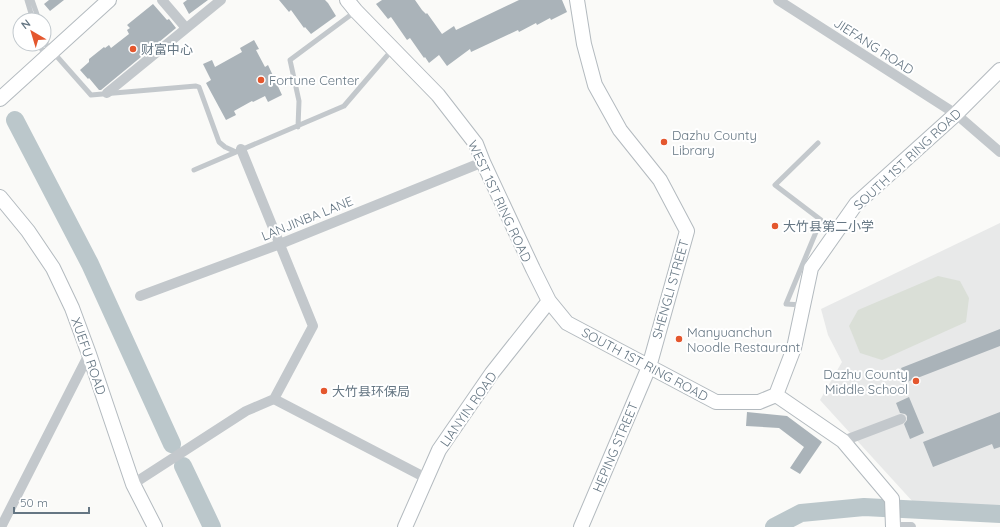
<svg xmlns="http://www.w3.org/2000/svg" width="1000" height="527" font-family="Quicksand,'Noto Sans SC',sans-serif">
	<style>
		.built { fill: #e8e9e9 }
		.garden { fill: #dadfd7 }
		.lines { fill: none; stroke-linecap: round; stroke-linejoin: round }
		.river { stroke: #bbc7cb; stroke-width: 18 }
		.building { fill: #aab3b9 }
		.secondary-casing { stroke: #b3babf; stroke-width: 16 }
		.lane { stroke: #c3c8cc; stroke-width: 5 }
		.street { stroke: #c3c8cc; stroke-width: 10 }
		.secondary { stroke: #fff; stroke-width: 14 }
		.poi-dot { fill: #e4572e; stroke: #fff; stroke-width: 1.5 }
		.labels { text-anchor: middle; stroke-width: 4; stroke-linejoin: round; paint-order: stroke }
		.street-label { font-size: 13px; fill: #657683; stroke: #fff }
		.poi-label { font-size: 13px; fill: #657683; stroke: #fff; text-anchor: start }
	</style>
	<rect width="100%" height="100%" fill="#fafaf8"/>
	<!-- built -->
	<path class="built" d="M1000 223V509L914 503 820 400 842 362 828 335 821 309Z"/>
	<!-- garden -->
	<path class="garden" d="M938 276 960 281 969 298 966 322 882 360 860 353 849 326 858 310Z"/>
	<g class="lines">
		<!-- river -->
		<path class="river" d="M15 120 90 264 172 444
			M183 466 212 527
			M774 527 801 513 864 507 1000 514"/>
	</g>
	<!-- building -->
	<path class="building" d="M49 0H64L50 11 44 4Z
		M187 0H208L189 14 183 3Z
		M279 0H325L328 3 336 16 311 34 305 27 304 28 291 10 289 12Z
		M382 0H415L422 10 426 14 427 13 442 34 454 26 456 30 519 0H562L567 12 551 20 550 18 537 25 536 23 519 32 518 30 471 52 470 49 447 66 439 55 429 63 425 57 424 58 410 38 407 40 391 17 388 19 376 4Z
		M153 4 167 20 169 19 176 28 101 90H99L89 78 88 79 80 70 89 62V59L104 47 105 48 109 45 111 48 129 34 127 30 130 28 127 25Z
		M254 40 259 49 256 50 265 67 268 65 282 95 268 102 265 96 253 102 252 101 234 111 236 115 226 120 206 83 211 80 203 64 212 60 215 67 242 52 240 48Z
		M1000 329V346L907 382 901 368Z
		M909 397 924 433 910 439 904 424 907 420V416L905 414 900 413 896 403Z
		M747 412 787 416 822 442 800 474 790 468 804 447 779 428 746 426Z
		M1000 412V447L994 449 992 444 933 467 923 442Z"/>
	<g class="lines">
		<!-- secondary casing -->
		<g class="secondary-casing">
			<path id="secondary" d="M347 0 356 11 438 95 476 144 483 162 533 269 549 301 567 323 716 402H759L776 395 794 348 811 268 856 204 956 114 1000 70
				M577 0 584 44 595 85 620 130 660 180 687 231 649 367 581 527
				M0 99 109 0
				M0 197 28 231 53 268 72 308 89 354 133 484 155 527
				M776 395 843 441 892 499 893 527
				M405 527 439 450 492 373 549 301"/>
		</g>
		<!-- lane -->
		<path class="lane" d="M27 0 33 20
			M32 0 39 20
			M44 37 49 53
			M40 44 44 56
			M53 52 91 95 196 86 199 87 219 142 225 147 236 152
			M298 127 299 101 290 60 356 11
			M194 170 344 106 392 50
			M802 305 786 304 821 220 775 185 818 143"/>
		<!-- street -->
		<path class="street" d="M162 0 186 28
			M778 0 956 114 1000 152
			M107 93 221 0
			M140 296 280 244 483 162
			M274 399 426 478
			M843 441 901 419
			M133 484 246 411 274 399 313 326 241 149
			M1 527 89 354
			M892 527H911"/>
		<!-- secondary -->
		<use href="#secondary" class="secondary"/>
	</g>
	<!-- markers -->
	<g class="poi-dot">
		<circle cx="133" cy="49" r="4"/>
		<circle cx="261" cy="80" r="4"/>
		<circle cx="664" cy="142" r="4"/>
		<circle cx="775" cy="226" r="4"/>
		<circle cx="679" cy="339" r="4"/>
		<circle cx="916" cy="381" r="4"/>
		<circle cx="324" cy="391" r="4"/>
	</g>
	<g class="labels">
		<!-- street labels -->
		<g class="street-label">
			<text transform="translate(874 46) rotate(33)" y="5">JIEFANG ROAD</text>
			<text transform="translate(907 159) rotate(-43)" y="5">SOUTH 1ST RING ROAD</text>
			<text transform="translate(500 201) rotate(65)" y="5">WEST 1ST RING ROAD</text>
			<text transform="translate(307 218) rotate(-22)" y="5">LANJINBA LANE</text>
			<text transform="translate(670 289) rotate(-74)" y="5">SHENGLI STREET</text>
			<text transform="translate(89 356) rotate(71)" y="5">XUEFU ROAD</text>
			<text transform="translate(645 364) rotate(28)" y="5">SOUTH 1ST RING ROAD</text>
			<text transform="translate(468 409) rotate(-55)" y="5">LIANYIN ROAD</text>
			<text transform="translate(615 447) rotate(-67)" y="5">HEPING STREET</text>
		</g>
		<!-- poi labels -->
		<g class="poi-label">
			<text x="141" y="54">财富中心</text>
			<text x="269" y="85">Fortune Center</text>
			<text x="672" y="140">Dazhu County<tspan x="672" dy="15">Library</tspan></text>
			<text x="783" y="231">大竹县第二小学</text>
			<text x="687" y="337">Manyuanchun<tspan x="687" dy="15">Noodle Restaurant</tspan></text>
			<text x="908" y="379" text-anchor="end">Dazhu County<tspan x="908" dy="15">Middle School</tspan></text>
			<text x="332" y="396">大竹县环保局</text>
		</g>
	</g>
	<!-- north arrow -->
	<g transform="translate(32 32) rotate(322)"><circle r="19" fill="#ffffff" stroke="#c1c8cd"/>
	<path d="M0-3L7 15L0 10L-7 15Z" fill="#e4572e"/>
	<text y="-6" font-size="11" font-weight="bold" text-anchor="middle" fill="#657683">N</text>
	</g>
	<!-- scale -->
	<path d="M14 507v6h75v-6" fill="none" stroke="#657683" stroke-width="2"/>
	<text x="20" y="507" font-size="12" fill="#657683" stroke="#ffffff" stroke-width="3" paint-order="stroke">50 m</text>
</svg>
